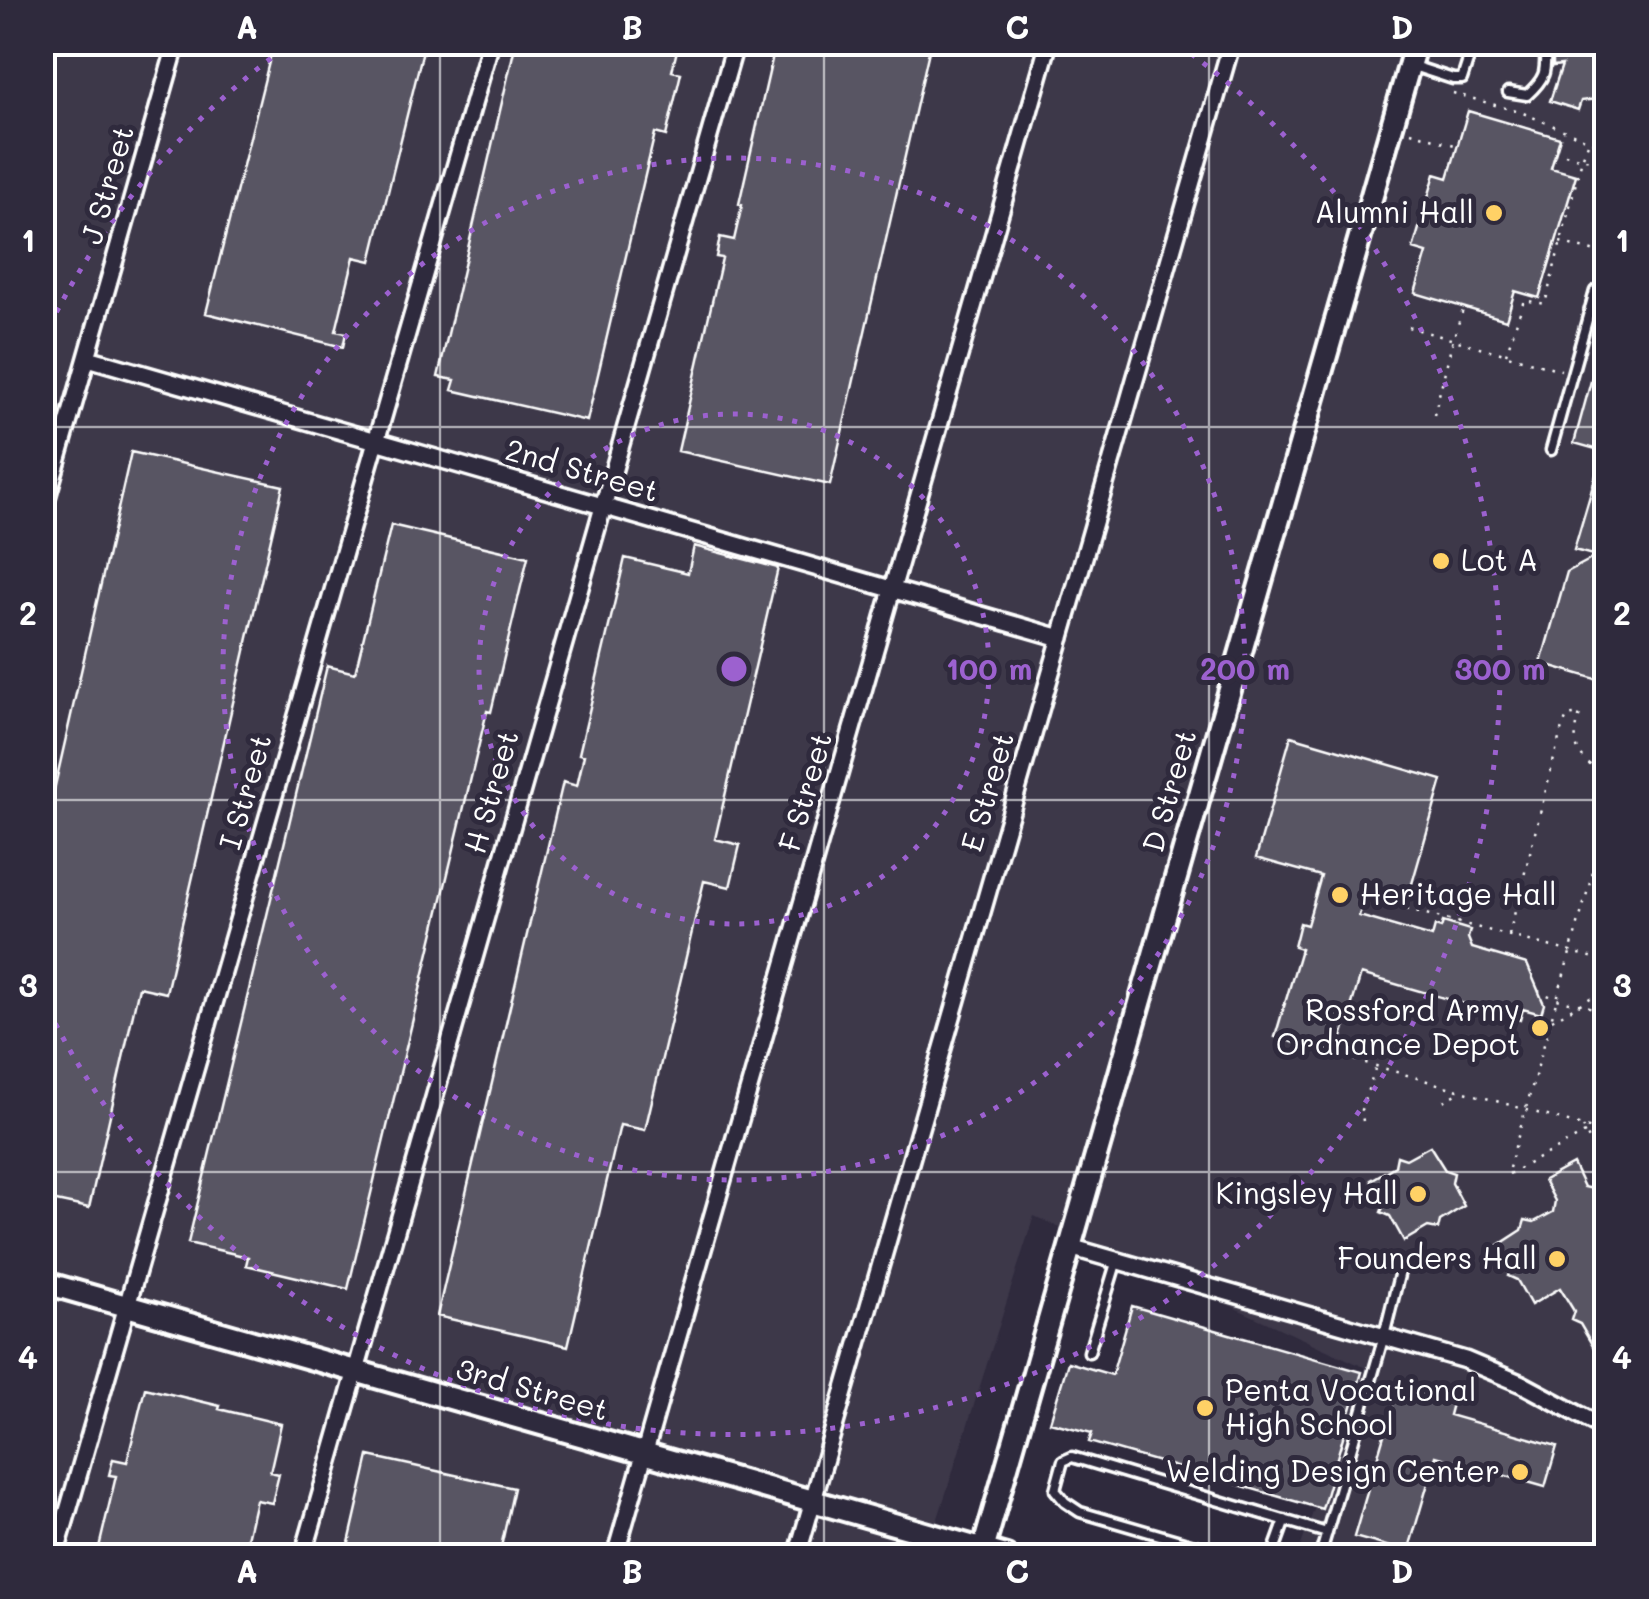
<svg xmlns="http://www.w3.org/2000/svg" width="1649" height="1599" font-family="Mali,sans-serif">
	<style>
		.built { fill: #3c3749 }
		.building { fill: #595564; stroke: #fff; stroke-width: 2.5 }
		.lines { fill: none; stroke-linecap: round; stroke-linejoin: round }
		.service-casing { stroke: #fff; stroke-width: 15 }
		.minor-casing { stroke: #fff; stroke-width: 22 }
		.tertiary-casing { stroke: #fff; stroke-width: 28 }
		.path { stroke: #fff; stroke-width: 2.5; stroke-dasharray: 2.5 8; stroke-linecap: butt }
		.service { stroke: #2f2a3d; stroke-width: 8 }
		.minor { stroke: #2f2a3d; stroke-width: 15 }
		.tertiary { stroke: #2f2a3d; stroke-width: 20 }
		.grid { fill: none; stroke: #fff; stroke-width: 2.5; stroke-opacity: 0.55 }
		.ring { fill: none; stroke: #9c61cf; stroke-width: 5; stroke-dasharray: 5 10 }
		.poi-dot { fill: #ffd166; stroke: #2f2a3d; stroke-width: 4 }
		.labels { text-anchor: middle; stroke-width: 10; stroke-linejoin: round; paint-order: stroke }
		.street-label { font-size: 30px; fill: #fff; stroke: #2f2a3d }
		.poi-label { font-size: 30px; fill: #fff; stroke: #2f2a3d; text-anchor: end }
		.centre { fill: #9c61cf; stroke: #2f2a3d; stroke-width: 5 }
		.ring-label { font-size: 30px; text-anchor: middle; font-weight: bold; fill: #9c61cf; stroke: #2f2a3d; stroke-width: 10; stroke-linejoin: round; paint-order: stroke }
		.neatline { fill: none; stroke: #fff; stroke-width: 4 }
		.grid-label { font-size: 32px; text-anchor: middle; font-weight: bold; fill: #fff }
	</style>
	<rect width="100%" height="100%" fill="#2f2a3d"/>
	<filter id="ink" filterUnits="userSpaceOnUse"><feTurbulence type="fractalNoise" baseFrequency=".01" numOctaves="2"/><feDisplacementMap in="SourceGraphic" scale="20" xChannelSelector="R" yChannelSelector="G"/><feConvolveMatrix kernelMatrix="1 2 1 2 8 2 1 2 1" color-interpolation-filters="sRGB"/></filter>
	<g filter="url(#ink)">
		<!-- built -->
		<path class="built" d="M42 43H1606V1556H1297L1366 1368 1034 1216 926 1556H43Z"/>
		<!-- building -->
		<path class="building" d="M274 42H425L371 261 354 257 336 331 346 333 343 347 206 313Z
			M516 42H679L672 71 681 73 666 136 655 133 587 421 452 390 455 380 438 377Z
			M776 42H931L830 485 678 451 722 258 716 257 720 237 734 240 742 205 739 204Z
			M1566 42H1606V98L1581 101 1578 110 1550 101 1562 65 1553 66V48Z
			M1468 111 1560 138 1551 168 1576 175 1539 298 1515 291 1506 320 1415 293 1427 253 1413 249 1435 174 1448 178Z
			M1602 341H1606V682L1541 663 1567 572 1597 556 1574 550 1603 451 1574 443Z
			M131 452 283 486 166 993 139 987 89 1208 42 1198V843Z
			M391 525 528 557 491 712 487 711 348 1289 246 1265 248 1257 188 1243 327 666 355 673Z
			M694 546 778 568 715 839 740 845 730 887 704 881 645 1130 620 1125 568 1346 437 1316 563 782 577 786 584 755 579 754 625 558 688 573Z
			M1291 736 1442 780 1407 901 1367 889 1359 916 1432 937 1435 926 1441 928 1443 922 1470 930 1468 938 1472 948 1527 964 1544 1004 1541 1014 1523 1009 1520 1020 1361 974 1340 1044 1330 1042 1327 1052 1275 1037 1301 949 1294 947 1300 923 1307 925 1321 876 1256 858Z
			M1430 1146 1445 1170 1454 1173 1452 1183 1464 1206 1440 1221 1438 1229 1428 1227 1404 1241 1390 1216 1381 1212 1384 1205 1371 1180 1395 1166 1397 1156 1406 1159Z
			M1573 1164 1584 1187 1597 1190 1606 1184V1340L1594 1348 1580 1324 1571 1320 1574 1311 1560 1288 1531 1305 1517 1280 1508 1276 1512 1268 1499 1245 1522 1230 1525 1220 1534 1222 1553 1212 1555 1201 1544 1180Z
			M1132 1306 1362 1372 1322 1509 1089 1442 1092 1433 1050 1422 1068 1362 1112 1375Z
			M1399 1384 1453 1400 1449 1415 1557 1446 1545 1487 1436 1456 1408 1552 1354 1537Z
			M145 1388 220 1406 219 1409 281 1424 270 1472 279 1474 272 1503 256 1500 243 1556H97L116 1476 109 1475 113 1459 127 1462Z
			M369 1456 514 1488 499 1556H346Z"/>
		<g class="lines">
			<!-- service casing -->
			<g class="service-casing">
				<path id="service" d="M1410 65 1453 79H1462L1474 42
					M42 73 48 139 42 167
					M1508 92 1527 95C1549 75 1545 70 1545 42
					M1551 450 1595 291 1606 294
					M1089 1352 1117 1260
					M1232 1556 1080 1512 1065 1502 1055 1490 1063 1461 1072 1457 1327 1533
					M1272 1556 1285 1520
					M1320 1556 1384 1336 1402 1263"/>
			</g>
			<!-- minor casing -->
			<g class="minor-casing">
				<path id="minor" d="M88 358 1061 638
					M42 515 177 42
					M1070 1247 1465 1360 1522 1384 1606 1429
					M55 1556 491 42
					M303 1556 736 42
					M615 1556 1049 42
					M797 1556 1232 42"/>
			</g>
			<!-- tertiary casing -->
			<g class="tertiary-casing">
				<path id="tertiary" d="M42 1282 1006 1556
					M983 1550 1416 42"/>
			</g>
			<!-- path -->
			<path class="path" d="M1453 93 1523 113 1606 148
				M1411 132 1458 146
				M1565 154 1582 159 1606 160
				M1560 242 1606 255
				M1408 327 1561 370
				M1506 354 1524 300 1545 304 1582 159 1589 141
				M1434 415 1453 339 1464 307
				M1376 901 1606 961
				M1509 935 1561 731 1567 716 1580 714C1573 739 1572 751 1595 769 1606 777 1600 769 1606 782
				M1538 991 1557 999 1606 1011
				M1552 1020 1606 989
				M1345 1057 1606 1133
				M1444 1101 1460 1092
				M1363 1121 1361 1110 1376 1066
				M1583 1127 1599 1161 1606 1156
				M1509 1168 1606 826
				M1509 1174 1585 1133
				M1591 1189 1598 1163"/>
			<!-- service -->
			<use href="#service" class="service"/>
			<!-- minor -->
			<use href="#minor" class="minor"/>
			<!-- tertiary -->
			<use href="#tertiary" class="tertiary"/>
		</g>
	</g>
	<!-- grid -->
	<path class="grid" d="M440 42V1556M824 42V1556M1209 42V1556M42 427H1606M42 800H1606M42 1172H1606"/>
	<!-- distance rings -->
	<g class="ring">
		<circle cx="734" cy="669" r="255"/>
		<circle cx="734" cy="669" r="511"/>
		<path d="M43 339A766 766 0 0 1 289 45M1179 45A766 766 0 1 1 43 999"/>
	</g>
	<!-- markers -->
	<g class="poi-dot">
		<circle cx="1494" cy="213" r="10"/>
		<circle cx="1441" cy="561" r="10"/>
		<circle cx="1340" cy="895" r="10"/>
		<circle cx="1540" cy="1028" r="10"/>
		<circle cx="1418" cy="1194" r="10"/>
		<circle cx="1557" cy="1259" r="10"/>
		<circle cx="1205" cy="1408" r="10"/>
		<circle cx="1520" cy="1472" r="10"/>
	</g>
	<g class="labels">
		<!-- street labels -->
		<g class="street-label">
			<text transform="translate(108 185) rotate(-74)" y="10">J Street</text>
			<text transform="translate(582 471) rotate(16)" y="10">2nd Street</text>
			<text transform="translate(1170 791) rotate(-74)" y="10">D Street</text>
			<text transform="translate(246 792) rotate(-74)" y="10">I Street</text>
			<text transform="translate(492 792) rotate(-74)" y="10">H Street</text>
			<text transform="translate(806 792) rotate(-74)" y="10">F Street</text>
			<text transform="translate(988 792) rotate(-74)" y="10">E Street</text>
			<text transform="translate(532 1390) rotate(16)" y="10">3rd Street</text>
		</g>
		<!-- poi labels -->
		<g class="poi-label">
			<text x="1474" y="223">Alumni Hall</text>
			<text x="1461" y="571" text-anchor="start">Lot A</text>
			<text x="1360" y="905" text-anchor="start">Heritage Hall</text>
			<text x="1520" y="1021">Rossford Army<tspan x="1520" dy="34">Ordnance Depot</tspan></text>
			<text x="1398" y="1204">Kingsley Hall</text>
			<text x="1537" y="1269">Founders Hall</text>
			<text x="1225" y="1401" text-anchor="start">Penta Vocational<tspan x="1225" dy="34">High School</tspan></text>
			<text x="1500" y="1482">Welding Design Center</text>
		</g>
	</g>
	<circle cx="734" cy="669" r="15" class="centre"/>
	<g class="ring-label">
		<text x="989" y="680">100 m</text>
		<text x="1245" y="680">200 m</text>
		<text x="1500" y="680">300 m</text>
	</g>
	<!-- margin -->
	<rect width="1649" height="1599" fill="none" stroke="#2f2a3d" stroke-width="110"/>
	<rect x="55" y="55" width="1539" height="1489" class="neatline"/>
	<g class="grid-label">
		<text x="247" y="39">A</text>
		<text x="632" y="39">B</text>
		<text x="1017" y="39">C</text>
		<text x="1402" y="39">D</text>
		<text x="28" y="252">1</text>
		<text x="1622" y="252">1</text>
		<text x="28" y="625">2</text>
		<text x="1622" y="625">2</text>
		<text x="28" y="997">3</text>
		<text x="1622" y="997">3</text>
		<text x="28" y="1369">4</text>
		<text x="1622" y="1369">4</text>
		<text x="247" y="1583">A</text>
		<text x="632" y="1583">B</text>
		<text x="1017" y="1583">C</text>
		<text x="1402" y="1583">D</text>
	</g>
</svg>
